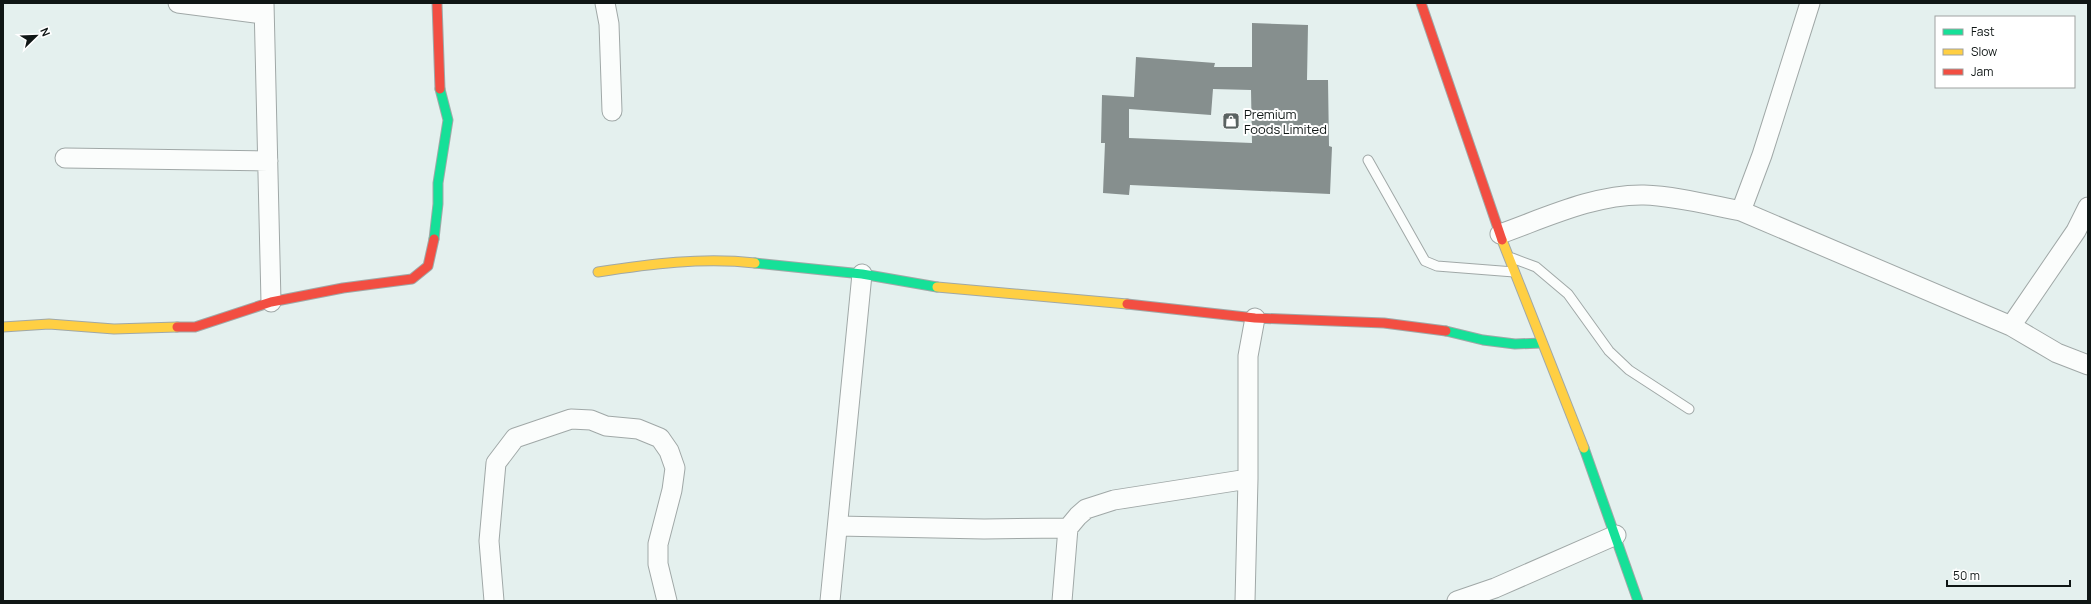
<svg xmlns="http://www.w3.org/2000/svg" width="2091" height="604" font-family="Manrope,sans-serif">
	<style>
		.building { fill: #868f8e; fill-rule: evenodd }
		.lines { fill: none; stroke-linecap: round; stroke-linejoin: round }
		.lane-casing { stroke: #a0a8a7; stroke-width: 11 }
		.street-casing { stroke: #a0a8a7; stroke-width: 21 }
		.fast-casing { stroke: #a0a8a7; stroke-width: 11 }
		.slow-casing { stroke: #a0a8a7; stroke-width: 11 }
		.jam-casing { stroke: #a0a8a7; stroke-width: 11 }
		.lane { stroke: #fbfdfc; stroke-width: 9 }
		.street { stroke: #fbfdfc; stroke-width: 19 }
		.fast { stroke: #16e098; stroke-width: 9 }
		.slow { stroke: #ffcf43; stroke-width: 9 }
		.jam { stroke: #f24e42; stroke-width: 9 }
		.labels { text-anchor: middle; stroke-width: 4; stroke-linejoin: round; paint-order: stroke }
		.poi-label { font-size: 13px; fill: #0f1615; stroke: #fff; text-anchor: start }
	</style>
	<rect width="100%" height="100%" fill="#e4f0ee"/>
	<!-- building -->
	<path class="building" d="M1252 23 1308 25 1307 80H1328L1329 146 1332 147 1330 194 1130 185 1129 195 1103 193 1105 143H1101L1102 95 1134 97 1136 57 1215 63 1214 67H1252ZM1213 89 1251 90 1252 143 1129 138V109L1211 115Z"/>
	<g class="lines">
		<!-- lane casing -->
		<g class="lane-casing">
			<path id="lane" d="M1368 160 1425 261 1437 266 1514 272
				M1512 258 1536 267 1568 294 1609 351 1629 370 1689 409"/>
		</g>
		<!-- street casing -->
		<g class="street-casing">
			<path id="street" d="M178 3 263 14
				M264 3 271 302
				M605 3 609 24 612 111
				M65 158 268 161
				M1741 211 1762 155 1810 3
				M1500 234C1545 218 1595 194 1644 195 1676 196 1710 205 1741 211L2011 326 2057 353 2088 365
				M2011 326 2076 231 2088 207
				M838 526 984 529 1068 528 1078 516 1086 509 1114 500 1248 479
				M494 601 489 541 496 463 515 438 571 419 591 420 606 426 638 429 660 438 669 451 675 468 672 490 658 544V564L667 601
				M830 601 862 274
				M1062 601 1068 528
				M1245 601 1248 479V356L1255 318
				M1457 601 1495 588 1616 535"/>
		</g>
		<!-- fast casing -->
		<g class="fast-casing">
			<path id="fast" d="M434 239 438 204V183L448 120 440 89
				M755 263 862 274 937 287
				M1446 331 1483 340 1515 344 1542 343
				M1584 448 1638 601"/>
		</g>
		<!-- slow casing -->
		<g class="slow-casing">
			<path id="slow" d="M1502 240 1584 448
				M598 272C649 264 703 257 755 263
				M937 287 1127 304
				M3 327 49 324 114 329 177 327"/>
		</g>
		<!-- jam casing -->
		<g class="jam-casing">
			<path id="jam" d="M437 3 440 89
				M1421 3 1502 240
				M1127 304 1255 318 1384 323 1446 331
				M177 327H195L271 302 343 288 412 279 428 266 434 239"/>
		</g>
		<!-- lane -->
		<use href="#lane" class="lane"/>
		<!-- street -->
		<use href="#street" class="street"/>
		<!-- fast -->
		<use href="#fast" class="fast"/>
		<!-- slow -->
		<use href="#slow" class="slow"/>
		<!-- jam -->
		<use href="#jam" class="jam"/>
	</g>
	<!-- icons -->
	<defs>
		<g id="shop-square" transform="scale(0.9)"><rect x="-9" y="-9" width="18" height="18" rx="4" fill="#5a6261" stroke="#fff"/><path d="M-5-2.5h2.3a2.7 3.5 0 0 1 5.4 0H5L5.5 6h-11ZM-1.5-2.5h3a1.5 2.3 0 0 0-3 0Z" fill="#fff"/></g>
	</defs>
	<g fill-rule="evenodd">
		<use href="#shop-square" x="1231" y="121"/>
	</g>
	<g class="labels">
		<!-- poi labels -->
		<g class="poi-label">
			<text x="1244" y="119">Premium<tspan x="1244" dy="15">Foods Limited</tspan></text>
		</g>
	</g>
	<!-- border -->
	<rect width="2091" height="604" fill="none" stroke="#0f1615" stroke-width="8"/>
	<!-- legend -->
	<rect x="1935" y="16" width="140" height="72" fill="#ffffff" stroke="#9fa2a1"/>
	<rect x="1943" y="29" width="20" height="6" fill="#16e098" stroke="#9fa2a1"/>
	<text x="1971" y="36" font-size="12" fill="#0f1615">Fast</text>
	<rect x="1943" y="49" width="20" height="6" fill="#ffcf43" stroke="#9fa2a1"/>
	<text x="1971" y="56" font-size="12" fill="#0f1615">Slow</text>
	<rect x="1943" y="69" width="20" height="6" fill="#f24e42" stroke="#9fa2a1"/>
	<text x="1971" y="76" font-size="12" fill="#0f1615">Jam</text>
	<!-- north arrow -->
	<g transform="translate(36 36) rotate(67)" stroke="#ffffff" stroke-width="3" paint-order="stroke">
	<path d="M0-3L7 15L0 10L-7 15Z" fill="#0f1615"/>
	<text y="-6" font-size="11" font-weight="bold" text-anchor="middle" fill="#0f1615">N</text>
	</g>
	<!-- scale -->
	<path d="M1947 580v6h123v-6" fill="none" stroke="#0f1615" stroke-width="2"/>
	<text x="1953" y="580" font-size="12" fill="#0f1615" stroke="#ffffff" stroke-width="3" paint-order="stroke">50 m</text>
</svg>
